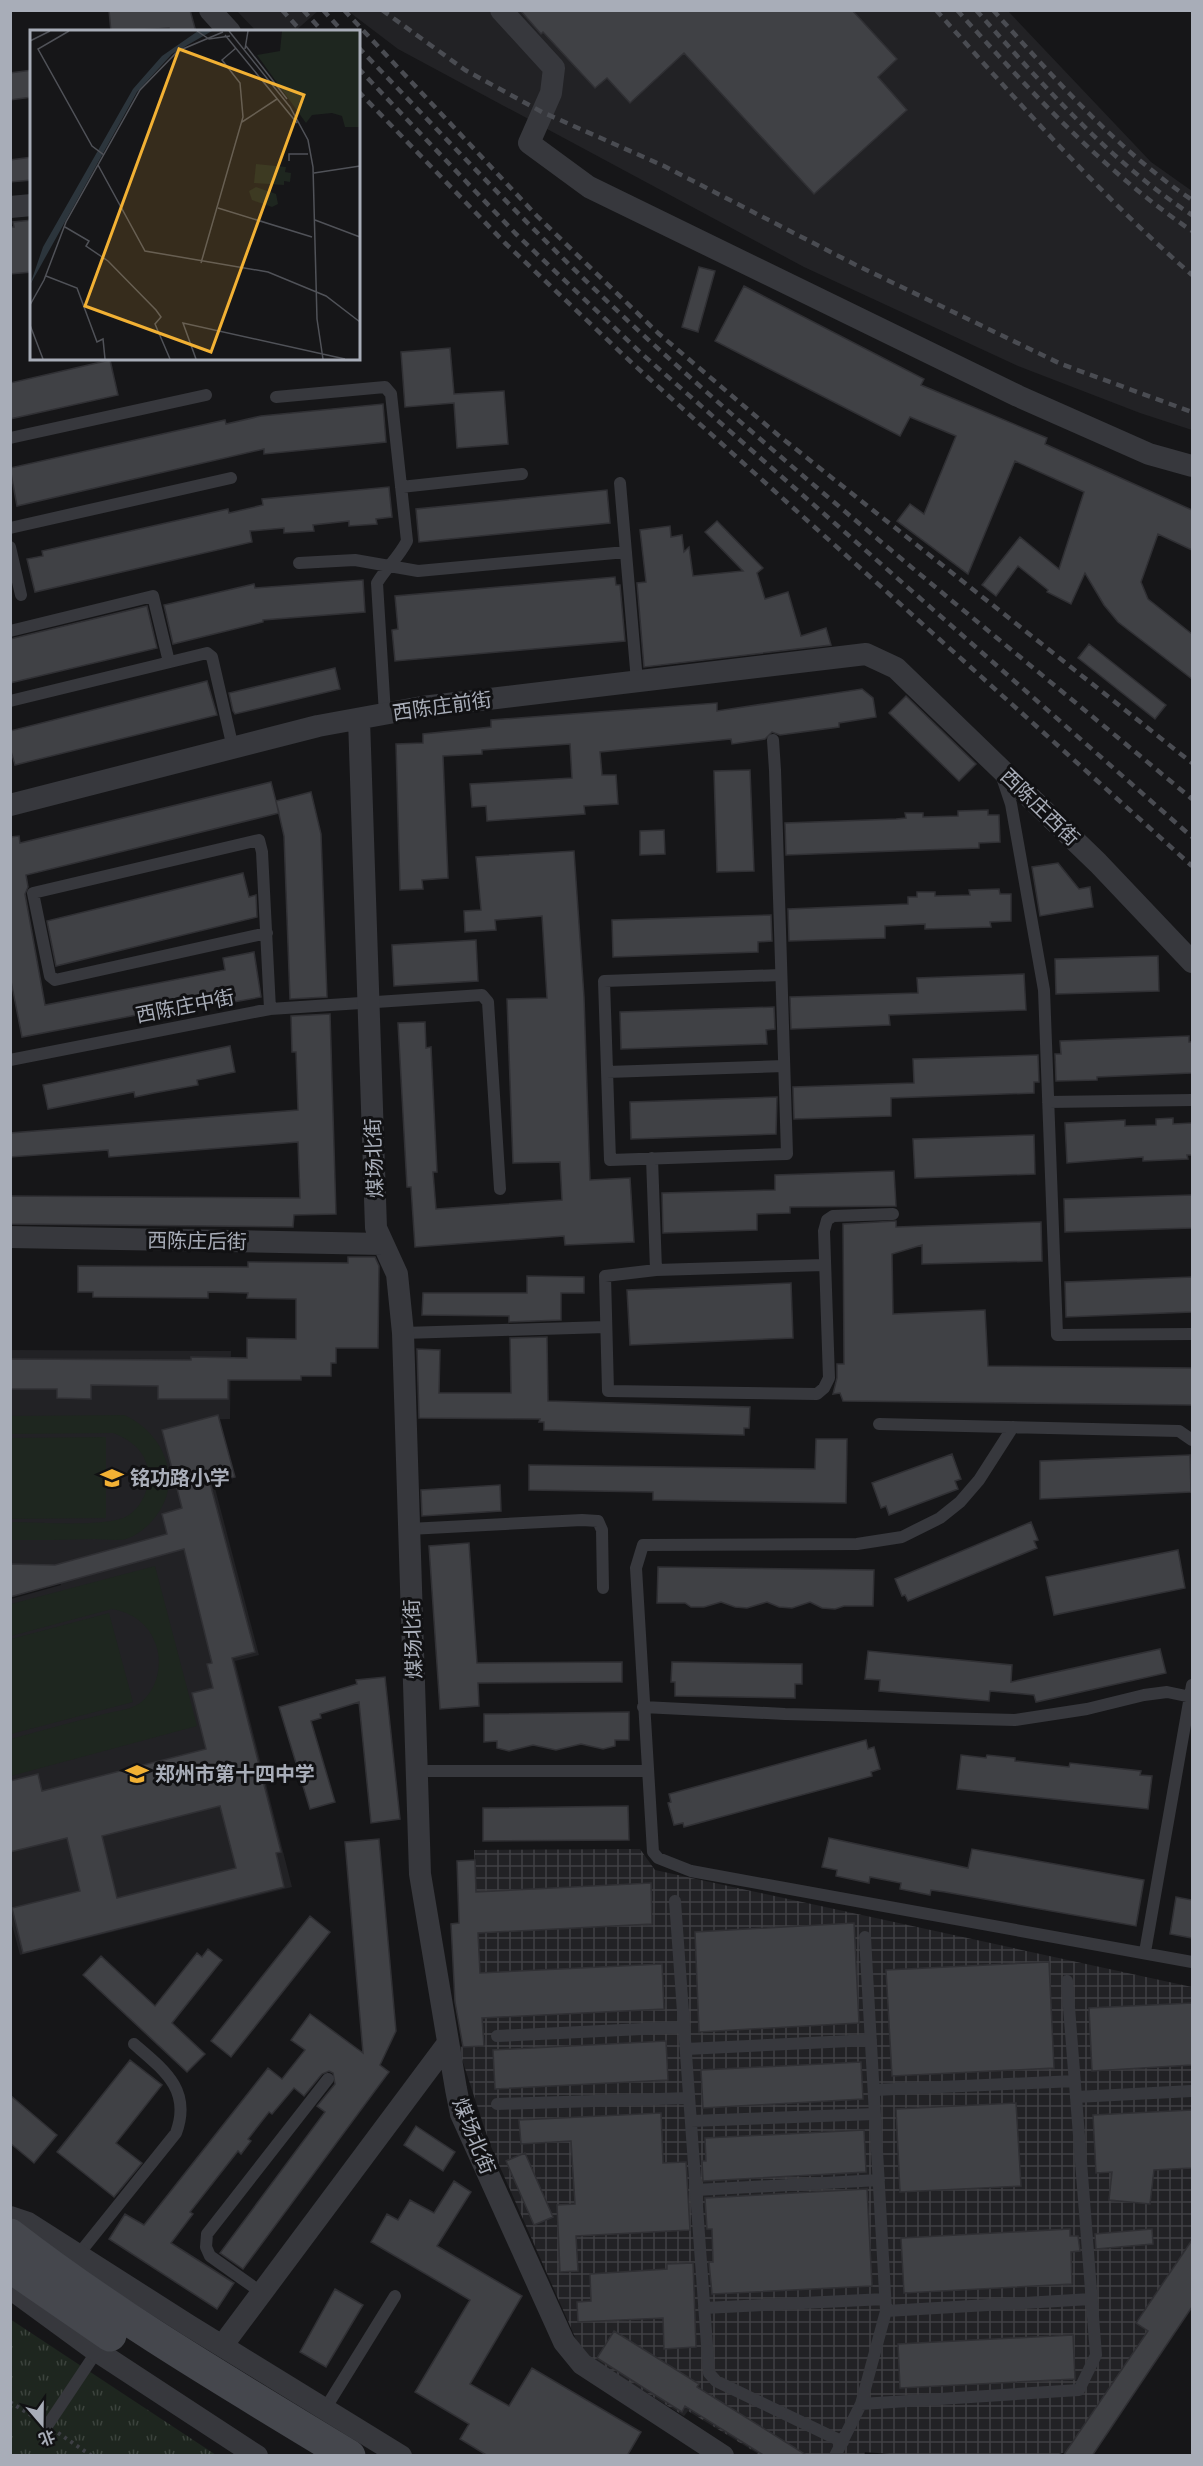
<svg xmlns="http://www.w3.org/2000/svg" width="1203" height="2466" font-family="Montserrat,'Noto Sans SC',sans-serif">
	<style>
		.built { fill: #222225 }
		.industrial { fill: url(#industrial-grid) }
		.grass { fill: url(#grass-tufts) }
		.garden { fill: #1e261f }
		.building { fill: #404145; stroke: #303034; stroke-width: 1.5; fill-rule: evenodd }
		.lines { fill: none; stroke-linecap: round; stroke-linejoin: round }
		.path { stroke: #3d3f44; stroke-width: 4; stroke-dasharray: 3 4.5; stroke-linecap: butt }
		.service { stroke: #37383d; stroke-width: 12 }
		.minor { stroke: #37383d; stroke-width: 22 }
		.secondary { stroke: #45474d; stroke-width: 33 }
		.rail { stroke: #4a4c52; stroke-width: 4.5; stroke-dasharray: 8 6; stroke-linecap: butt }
		.labels { text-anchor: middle; stroke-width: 6; stroke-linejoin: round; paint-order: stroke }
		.street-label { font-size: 20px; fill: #a8adb8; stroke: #111113 }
		.poi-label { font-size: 20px; font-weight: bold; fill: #a8adb8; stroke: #111113; text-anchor: start }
		.inset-road { fill: none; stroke: #505258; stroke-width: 1.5 }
		.view { fill: #f2b134; fill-opacity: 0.15; stroke: #f2b134; stroke-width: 3 }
		.inset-edge { fill: none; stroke: #a8adb8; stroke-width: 3 }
	</style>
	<defs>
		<pattern id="industrial-grid" width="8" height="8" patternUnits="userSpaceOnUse" patternTransform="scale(1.5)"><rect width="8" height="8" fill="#222225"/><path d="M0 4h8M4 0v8" fill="none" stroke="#3f3f43"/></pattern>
		<pattern id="grass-tufts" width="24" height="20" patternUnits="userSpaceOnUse" patternTransform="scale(1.5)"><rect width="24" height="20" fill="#1e261f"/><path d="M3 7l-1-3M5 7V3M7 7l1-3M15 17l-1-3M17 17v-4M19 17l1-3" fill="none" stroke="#3c433d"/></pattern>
	</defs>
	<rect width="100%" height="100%" fill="#161618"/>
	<!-- built -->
	<path class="built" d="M237 11H318L294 32 256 31Z
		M348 11H1008L1151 162 1192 191V430L1140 413 1018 366 804 267 398 49Z
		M11 1350 231 1351 230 1419 197 1420 259 1655 235 1661 292 1887 20 1955 10 1917 11 1599 61 1585 55 1565 34 1571 11 1572Z"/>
	<!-- industrial -->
	<path class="industrial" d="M640 1849 655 1870 1192 1987V2240L1136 2322 1148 2331 1066 2452 1052 2456H915L865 2452 864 2456 760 2455 688 2411 684 2416 582 2353 489 2142 458 2047 484 2045 474 1850Z"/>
	<!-- grass -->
	<path class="grass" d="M10 2319 216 2455H11Z"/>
	<!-- garden -->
	<path class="garden" d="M124 1415C165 1433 186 1484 152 1521 146 1528 136 1536 126 1539 117 1541 104 1539 94 1539 66 1540 38 1540 11 1540V1522C39 1522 98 1527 123 1518 140 1511 150 1490 148 1472 146 1451 131 1440 113 1433L11 1434V1416Z
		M106 1437V1518L11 1519V1438Z
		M155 1566 197 1726 11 1776V1739C42 1730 73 1722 104 1714 115 1711 131 1710 140 1703 157 1690 163 1665 156 1645 149 1624 133 1613 112 1609L11 1636V1604Z
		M109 1613 133 1702 11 1734V1639Z"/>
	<!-- building -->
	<path class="building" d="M109 10H190L196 32H169V28L111 32Z
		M520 10H852L897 59 878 77 907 110 814 194 684 53 630 103 607 78 595 88 543 32 541 34Z
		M32 70V97L10 100V73Z
		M32 157V180L10 182V160Z
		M32 220V272L10 274V227H14L13 222Z
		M699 267 715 271 698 332 682 327Z
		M744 286 924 379 921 385 1047 438 1045 444 1192 510V550L1158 534 1141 582 1148 599 1192 634V679L1118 622 1104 605 1085 573 1071 604 1047 592 1048 590 1018 566 996 596 982 585 1020 537 1059 569 1084 492 1015 461 968 574 897 521 910 504 924 514 956 436 910 417 900 436 715 341Z
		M450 348 454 394 504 391 508 444 457 448 454 403 405 407 401 352Z
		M110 360 118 395 10 419V383Z
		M383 404 386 442 264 454V449L17 506 10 468 225 420 226 424 261 416Z
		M389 487 392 517 376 519 377 524 349 526V521L313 525 314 531 284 533V528L250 531 252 542 35 592 27 559 43 556 42 551 228 509 229 513 263 505 262 499Z
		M607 490 610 523 419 542 416 509Z
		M717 521 763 568 757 573 765 599 788 592 801 636 826 628 831 645 644 667 637 583 646 582 640 530 670 526 671 537 682 535 684 552 689 547 693 576 743 571 705 532Z
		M615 577 616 585H620L625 641 395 661 392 630 398 629 395 596Z
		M363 580 365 612 263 620V622L173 644 164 605 254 584 255 588Z
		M147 606 157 648 10 683V639Z
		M1089 644 1166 705 1155 719 1078 658Z
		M335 668 340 689 235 714 233 711 229 693Z
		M207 681 217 715 15 765 10 748V731Z
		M862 689 873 698 876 717 839 723V727L780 735 772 732 765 739 732 744 731 739 600 752 602 775H616L618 804 584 806 585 814 487 821 486 806 472 807 470 784 572 778 570 744 482 750V754L443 756 448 878 422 880 423 889 400 890 396 744 423 743V734L491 727V720L717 703V711Z
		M906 696 976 764 959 781 889 713Z
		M750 770 754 871 717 872 714 771Z
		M271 782 279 813 26 875 28 887 25 894 45 1005 225 970 223 958 254 952 261 997 195 1009 194 1004 22 1037 10 976V837L19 836 20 843Z
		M311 792 321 834 327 997 290 999 284 836 276 801Z
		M988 810V815H999L1000 842 979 843V848L786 855 785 823 896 819 906 818 905 813H923V817L958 816V811Z
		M664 830 665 854 640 855V831Z
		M574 851 584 997 590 1180 630 1178 634 1242 565 1245 564 1236 415 1247 411 1187H407L398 1023 425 1022 426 1048 431 1047 437 1172H433L436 1209 562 1200 560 1162 513 1163 507 999 547 998 542 916 495 920 496 930 465 932 464 911 481 910 476 857Z
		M1058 863 1079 889 1090 887 1093 907 1040 916 1032 867Z
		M243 873 249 897 256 895 257 917 56 966 47 921Z
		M999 889 1000 894H1011V921L990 922 991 927 925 929V924L885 926V938L789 941 788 909 908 904V897H917V892H935V896L970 895 969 890Z
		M771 915 772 941 758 942V952L613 957 612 920Z
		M476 940 478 981 394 986 392 945Z
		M1158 956 1159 991 1056 994 1055 959Z
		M1024 974 1026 1010 889 1015 890 1025 791 1029 790 997 918 993 917 978Z
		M774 1007 775 1029 766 1030 767 1044 621 1049 620 1012Z
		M330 1014 336 1214 294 1215 293 1227 10 1224V1196L300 1198 298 1142 109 1157 108 1150 10 1157V1133L298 1110 296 1052H292L291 1016Z
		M1189 1036V1042H1192V1073L1097 1077V1080L1056 1081 1055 1054H1061L1060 1041Z
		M230 1046 235 1072 197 1080 198 1085 154 1093 135 1097 134 1092 48 1109 43 1085Z
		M1038 1055 1039 1082H1034V1093L891 1098V1116L794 1119 793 1087 914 1083 913 1059Z
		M777 1097 776 1134 631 1139 630 1102Z
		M1173 1118V1124L1192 1123V1155H1187L1188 1159 1143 1161V1157L1067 1163 1065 1123 1125 1120V1126L1156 1125V1119Z
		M1034 1135 1035 1174 915 1178 913 1139Z
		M894 1171 896 1206 790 1207V1213L757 1214V1230L663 1233 662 1193 775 1190V1175Z
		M1192 1195V1228L1065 1232 1064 1199Z
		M896 1221V1227L1041 1222 1042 1261 922 1264V1245L892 1254 893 1314 985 1310 988 1366 1192 1368V1405L843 1401 840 1393 833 1394 837 1378V1364H844L843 1224Z
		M348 1257H375L379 1266 378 1348H336V1363H331V1376H301V1380H228V1399H158V1386L91 1385V1399L57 1398V1389H10V1359L191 1360V1357L247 1358V1338L296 1339V1299L247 1298 248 1293 208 1292V1298L93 1297V1292H78V1266L248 1267V1262L348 1263Z
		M527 1276 584 1277V1293H561V1320L509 1322V1316L422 1315 423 1293H527Z
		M1192 1277V1312L1066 1317 1065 1282Z
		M791 1283 793 1338 630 1345 627 1290Z
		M547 1337 548 1401 750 1407 749 1428H744V1435L544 1430V1422H539L540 1419 419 1418 417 1349 440 1350 439 1393H511L510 1338Z
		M218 1415 235 1477 210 1483 255 1652 232 1658 281 1852 276 1853 284 1887 23 1953 12 1908 80 1891 67 1838 10 1852V1781L38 1774 42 1791 206 1749 192 1693 213 1688 207 1664 212 1663 184 1549 10 1597V1564L55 1565 167 1534 162 1514 182 1508 162 1430ZM220 1806 236 1868 117 1898 102 1836Z
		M816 1439H847L846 1503 653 1500V1492L529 1490V1465L815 1469Z
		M952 1454 961 1479 955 1481 958 1489 889 1515 886 1506 881 1508 872 1483Z
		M1190 1455 1191 1492 1040 1499V1461Z
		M500 1485 501 1511 422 1516 421 1490Z
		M1031 1522 1038 1540 1034 1541 1037 1548 908 1601 905 1595 902 1596 895 1579Z
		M469 1543 477 1663 622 1662V1682L478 1683 479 1706 440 1709 429 1546Z
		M1178 1550 1185 1588 1054 1615 1046 1577Z
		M658 1567 874 1570 873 1606H844L835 1609 822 1608 810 1602 792 1608 779 1607 767 1602 747 1608 735 1607 721 1602 704 1607H691L685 1603H657Z
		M1160 1649 1166 1673 1036 1702 1034 1695 990 1691 989 1701 879 1691 880 1680 865 1679 868 1651 1012 1665 1011 1682Z
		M672 1662 802 1664V1684H795V1698L675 1696V1682H671Z
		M385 1677 400 1819 371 1823 359 1702 320 1714 321 1718 311 1721 335 1802 310 1809 279 1707 357 1684 356 1680Z
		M629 1712V1740H615V1746L603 1749 581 1744 556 1750 533 1745 509 1751 497 1748V1741L484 1742V1714Z
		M866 1740 868 1749 874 1747 880 1769 871 1772 872 1776 684 1827 683 1823 674 1825 668 1803 671 1802 669 1794Z
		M961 1755 986 1758 987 1755 1015 1758V1761L1069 1767 1070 1763 1141 1771 1140 1775 1152 1776 1148 1809 957 1789Z
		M628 1806 629 1840 483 1841V1808Z
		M829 1838 968 1868 972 1849 1144 1880 1136 1926 945 1892 931 1890 930 1895 900 1889 901 1883 870 1877 869 1883 836 1876 837 1870 822 1867Z
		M379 1839 396 2031 380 2065 389 2072 243 2269 220 2253 325 2112 317 2106 335 2084 333 2073 329 2071 322 2074 304 2096 294 2088 272 2114 269 2112 248 2139 251 2141 241 2154 238 2151 190 2212 193 2214 171 2243 234 2283 217 2309 109 2239 125 2214 144 2225 268 2068 282 2079 305 2050 291 2040 310 2014 363 2053 345 1842Z
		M475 1860 476 1892 651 1883 652 1924 478 1933 480 1973 662 1964 664 2009 482 2018 484 2046 463 2047 455 2002 451 1924 459 1923 457 1861Z
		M1176 1897 1192 1900V1938L1170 1934Z
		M310 1916 330 1932 231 2057 211 2041Z
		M854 1923 859 2023 699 2032 695 1932Z
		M208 1949 222 1960 172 2023 205 2054 187 2072 83 1975 101 1956 155 2006 197 1953 202 1957Z
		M1049 1962 1054 2068 892 2076 886 1970Z
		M1192 2003V2065L1092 2071 1089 2008Z
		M666 2041 668 2080 495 2089 493 2050Z
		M130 2060 162 2085 116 2143 142 2163 114 2197 57 2152Z
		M861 2062 863 2099 703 2108 701 2070Z
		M10 2095 57 2135 34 2163 10 2143Z
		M1016 2103 1021 2186 900 2192 896 2109Z
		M1192 2110V2168L1154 2170 1150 2204 1109 2200 1112 2172 1096 2173 1093 2115Z
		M661 2113 663 2163 686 2162 690 2230 576 2236 578 2271 560 2272 557 2205 575 2204 571 2141 521 2144 519 2120Z
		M416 2126 455 2152 443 2171 404 2145Z
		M864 2130 866 2172 703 2181 702 2161H706L705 2138Z
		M525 2153 553 2217 534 2225 506 2161Z
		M454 2181 471 2192 437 2246 522 2296 470 2384 509 2406 532 2368 641 2432 627 2456H488L460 2439 469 2424 415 2392 470 2300 371 2242 387 2214 398 2220 410 2200 434 2213Z
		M867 2189 872 2286 712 2294 709 2262H713L712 2229H707L705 2198Z
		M1070 2229V2236H1078L1080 2251 1071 2252 1072 2284 904 2293 901 2238Z
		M1152 2229 1153 2244 1096 2249 1095 2234Z
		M1192 2240V2307L1092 2456H1063L1148 2331 1136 2323Z
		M693 2263 696 2347 664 2349 663 2318 578 2322 577 2302 591 2301 590 2274 667 2269V2264Z
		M335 2289 363 2305 326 2367 300 2352Z
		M614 2331 699 2384 697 2387 808 2456H765L685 2406 682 2412 644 2388 597 2358Z
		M1073 2335 1075 2379 900 2388 898 2344Z"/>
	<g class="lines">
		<!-- path -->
		<path class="path" d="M10 2402 34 2417
			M58 2433 92 2456"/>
		<!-- service -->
		<path class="service" d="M276 397 385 387 391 394 407 541C399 557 386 568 377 583L385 714
			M10 438 206 395
			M620 483 637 681
			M401 487 522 474
			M10 528 231 478
			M10 547 21 595
			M299 563 355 560 418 571 626 552
			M10 631 153 596 169 662
			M10 701 207 653 212 657 233 748
			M773 740 775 770 787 1154 610 1160 604 981 781 975
			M1002 777 1011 804 1044 990 1057 1335 1192 1334
			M267 933 55 980 50 976 33 893 259 840 262 852 270 1009
			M10 1060 270 1009 482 995 488 1002 500 1189
			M607 1072 784 1066
			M1048 1102 1192 1100
			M652 1158 656 1270 825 1265
			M656 1270 605 1276 608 1391 817 1394 824 1388 829 1378 824 1231 827 1220 833 1216 893 1214
			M403 1333 606 1327
			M879 1424 1179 1431 1192 1440
			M1013 1427 979 1480 960 1502 940 1518 902 1537 857 1544 643 1545 636 1568 653 1852 658 1858 691 1871 1192 1962
			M409 1529 582 1520 598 1521 602 1530 603 1588
			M643 1707 785 1714 1015 1720 1087 1709 1144 1695 1167 1692 1191 1697
			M417 1771H647
			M675 1901 709 2373 716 2381 843 2442
			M1145 1952 1192 1685
			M497 2036 684 2027
			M686 2049 871 2040
			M874 2090 1075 2081
			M1076 2097 1192 2091
			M497 2104 689 2098
			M691 2121 875 2114
			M696 2190 879 2180
			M78 2255 176 2133C192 2090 164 2070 134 2044
			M262 2293 210 2256 206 2247 207 2234 328 2079
			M704 2308 885 2299
			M886 2311 1091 2299
			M861 2404 1079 2390 1096 2355 1067 1981
			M325 2409 395 2296
			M47 2426 97 2351
			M835 2456 861 2404 886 2311 865 1937"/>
		<!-- minor -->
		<path class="minor" d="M210 10 230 32
			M501 10 554 68 551 93 529 143 589 187 1018 396 1149 454 1192 466
			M10 207 32 205
			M359 719 376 1228 397 1274 403 1333 420 1874 456 2089 461 2114 564 2342 582 2364 723 2456
			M10 805 318 726 422 707 866 654 896 668 1098 863 1192 962
			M10 1237 383 1244
			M10 2217 28 2223 188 2325 401 2456
			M10 2288 92 2348 257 2456
			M222 2346 448 2043"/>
		<!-- secondary -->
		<path class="secondary" d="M10 2235C117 2318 234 2386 349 2456
			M10 2266 110 2335"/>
		<!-- rail -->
		<path class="rail" d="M282 10 302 32
			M303 10 323 32
			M323 10 343 32
			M344 10 537 216 658 333 778 435 1192 763
			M382 10 465 70 542 112 664 166 854 264 1061 364 1192 412
			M936 10C1018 102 1100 195 1192 275
			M957 10C1030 91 1102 170 1192 231
			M976 10C1043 85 1108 160 1192 215
			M993 10C1054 78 1116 149 1192 200
			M358 47C455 148 550 250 653 344 827 502 1012 649 1192 799
			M358 68 516 234 642 354 1192 837
			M358 91 505 243 633 364 1192 866"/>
	</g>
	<!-- icons -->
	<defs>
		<g id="school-bare" transform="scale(1.8)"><path d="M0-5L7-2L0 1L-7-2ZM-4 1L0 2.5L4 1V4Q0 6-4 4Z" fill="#f2b134" stroke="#111113" stroke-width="2.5" paint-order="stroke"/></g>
	</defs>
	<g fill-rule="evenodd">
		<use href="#school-bare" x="112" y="1478"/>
		<use href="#school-bare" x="137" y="1774"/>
	</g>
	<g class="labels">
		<!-- street labels -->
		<g class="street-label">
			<text transform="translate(442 706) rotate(-8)" y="7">西陈庄前街</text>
			<text transform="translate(1040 807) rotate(44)" y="7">西陈庄西街</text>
			<text transform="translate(185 1006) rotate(-11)" y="7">西陈庄中街</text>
			<text transform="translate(374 1158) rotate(-92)" y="7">煤场北街</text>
			<text transform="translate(197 1241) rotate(1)" y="7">西陈庄后街</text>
			<text transform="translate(413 1639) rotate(-92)" y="7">煤场北街</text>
			<text transform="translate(474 2136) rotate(68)" y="7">煤场北街</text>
		</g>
		<!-- poi labels -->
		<g class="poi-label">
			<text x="130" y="1485">铭功路小学</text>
			<text x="155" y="1781">郑州市第十四中学</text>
		</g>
	</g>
	<!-- overview -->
	<g transform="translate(30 30)">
		<rect width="330" height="330" fill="#161618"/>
		<path d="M252 1H330V97H315L312 86 302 83 282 85 276 93 227 25 250 21Z" fill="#1e261f"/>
		<path d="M226 134 256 137 255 142 261 143 260 152 254 151V155L224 153ZM226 157 246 164 248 174 242 177 222 170 219 161Z" fill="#1e261f"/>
		<path d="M168 1H182L142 24 107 62 0 255 13 217 103 59 132 26Z" fill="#2c353c"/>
		<path class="inset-road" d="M39 1 8 19 62 116 74 125M167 1 179 9 200 6M199 1 260 77 278 110 283 137 287 289 293 329M195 5 267 93M0 11 20 1M216 16 257 69M215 19 218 1M212 92 247 69M259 131V124H278M68 135 115 221 238 242 296 266 330 292M284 143 330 136M188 178 282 207M285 190 330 207M35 197 59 211 56 216 78 231 126 280 131 287 125 294 140 329M0 211V255M171 233 213 87 210 53 192 30 206 18M16 246 47 258 67 312 73 309 75 329M0 275 14 250 36 192 110 60 148 21 193 2M0 295 13 329M166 329 153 293 315 329"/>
		<path class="view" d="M149 19 274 65 181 322 55 276Z"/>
		<rect width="330" height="330" class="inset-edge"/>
	</g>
	<!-- border -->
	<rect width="1203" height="2466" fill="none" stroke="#a8adb8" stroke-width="24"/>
	<!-- north arrow -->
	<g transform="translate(42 2424) rotate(160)" stroke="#111113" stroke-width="4.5" paint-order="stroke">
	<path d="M0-4.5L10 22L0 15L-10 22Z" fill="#a8adb8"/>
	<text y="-9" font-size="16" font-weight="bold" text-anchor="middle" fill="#a8adb8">北</text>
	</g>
</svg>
